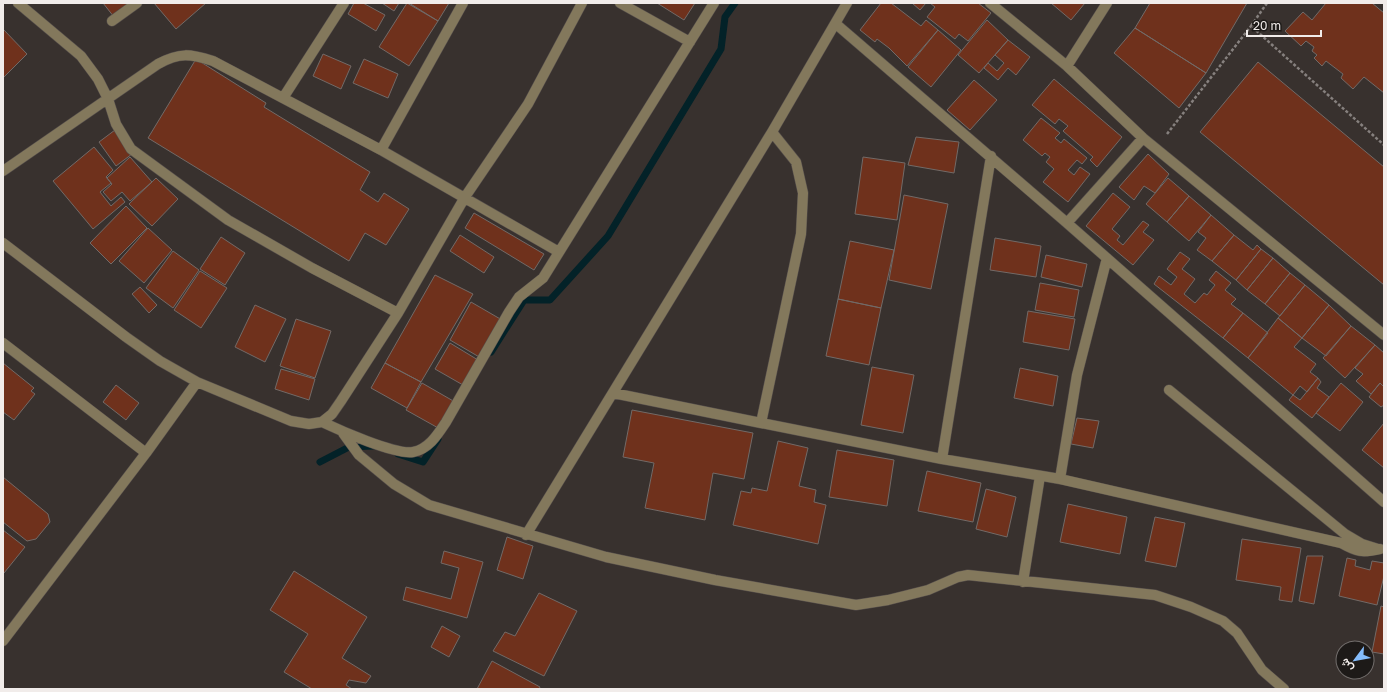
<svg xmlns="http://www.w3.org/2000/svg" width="1387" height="692" font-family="'Golos Text',Vazirmatn,sans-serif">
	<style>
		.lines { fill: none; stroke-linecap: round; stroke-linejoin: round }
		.stream { stroke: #032228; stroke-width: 7 }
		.building { fill: #6f311c; stroke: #726a67 }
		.minor-casing { stroke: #564f4c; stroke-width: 11 }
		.path { stroke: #86807e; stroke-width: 2.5; stroke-dasharray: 3 2; stroke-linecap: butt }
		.minor { stroke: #83785c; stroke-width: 10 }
	</style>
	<rect width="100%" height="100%" fill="#38312e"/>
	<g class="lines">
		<!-- stream -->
		<path class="stream" d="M491 352 524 300H550L608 236 721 49 725 17 735 3
			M398 454 423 462 438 439
			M320 462 349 447 373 446"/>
	</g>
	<!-- building -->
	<path class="building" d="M103 3H133L114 17Z
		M154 3H206L176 29Z
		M354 3H363L385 15 376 31 348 14Z
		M382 3H399L394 11Z
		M407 3 438 21 409 66 379 47Z
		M409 3H449L438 21Z
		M657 3H695L684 20Z
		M881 3H891L921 26 926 20 938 30 907 66 889 48 877 39 875 42 860 30Z
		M912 3H926L920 10Z
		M930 3H978L991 13 968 41 959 34 955 39 927 17 935 7Z
		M1051 3H1085L1071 20Z
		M1150 3H1247L1206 73 1135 28Z
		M1326 3H1372L1384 13V93L1364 77 1353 89 1341 78 1343 74 1326 61 1322 66 1314 58 1317 55 1312 51 1314 47 1306 41 1301 46 1285 31 1303 12 1312 20Z
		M987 20 1008 40 979 73 958 55Z
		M1135 28 1206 73 1179 108 1114 53Z
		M3 29 27 54 3 78Z
		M938 30 961 50 931 87 908 67Z
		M1008 40 1030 57 1016 75 1008 68 998 80 984 68 988 63 997 71 1004 63 995 55Z
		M323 54 351 66 341 89 313 76Z
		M196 59 266 103 264 107 370 172 360 190 378 202 384 193 409 209 386 245 365 233 349 261 148 138Z
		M364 59 398 74 388 98 353 83Z
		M1258 62 1384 167V285L1200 132Z
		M1054 79 1122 137 1097 167 1090 160 1093 157 1063 131 1068 126 1059 119 1055 124 1032 105Z
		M974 80 997 100 970 130 947 110Z
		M1041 118 1060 133 1055 138 1061 143 1064 139 1087 158 1082 164 1077 160 1068 170 1074 175 1080 167 1090 174 1068 202 1043 182 1054 169 1046 162 1050 157 1045 153 1042 156 1023 140Z
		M115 130 132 154 116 166 99 142Z
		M916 137 959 142 954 173 908 165Z
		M94 147 113 170 106 177 111 183 100 192 111 206 121 197 125 202 93 229 53 181Z
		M1148 154 1169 174 1155 193 1144 186 1134 200 1119 187Z
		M130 157 152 182 130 201 122 192 111 201 103 192 112 184 107 178Z
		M863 157 905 163 897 220 855 214Z
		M156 178 178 199 152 226 129 204Z
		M1168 178 1189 196 1167 222 1146 204Z
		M1113 193 1130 207 1112 229 1120 236 1117 240 1123 245 1143 221 1149 225 1143 232 1154 240 1133 265 1086 226Z
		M904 195 948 204 931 289 889 280Z
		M1189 196 1211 215 1189 241 1167 222Z
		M126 206 147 228 111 264 90 243Z
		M474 213 544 254 534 270 465 228Z
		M1211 215 1234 235 1212 261 1197 250 1206 238 1198 232Z
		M148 228 172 250 144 283 119 261Z
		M460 235 494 257 484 273 450 251Z
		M1234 235 1253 250 1257 245 1261 249 1236 280 1212 261Z
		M221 237 245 253 225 285 200 269Z
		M995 238 1041 246 1036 277 990 270Z
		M850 241 894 250 881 308 838 299Z
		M1261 249 1273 258 1247 290 1236 280Z
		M173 251 199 270 173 308 146 288Z
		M1180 252 1190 259 1182 269 1195 279 1184 294 1195 303 1204 293 1207 295 1215 285 1209 280 1216 271 1231 283 1225 290 1236 299 1231 304 1243 313 1223 338 1154 284 1159 276 1171 285 1177 277 1167 269Z
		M1046 255 1087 264 1082 287 1041 277Z
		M1273 258 1290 273 1265 304 1247 290Z
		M200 271 227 288 201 328 174 310Z
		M1290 273 1305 285 1280 316 1265 304Z
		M435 275 473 294 421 382 385 363Z
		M1040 283 1079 290 1074 317 1035 310Z
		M1305 285 1329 305 1302 338 1278 318Z
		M140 287 157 305 149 313 132 294Z
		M838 299 881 308 869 365 826 356Z
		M471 302 502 320 481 358 450 340Z
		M255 305 286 319 265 362 235 347Z
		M1329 305 1351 326 1326 356 1302 338Z
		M1028 311 1075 319 1069 350 1023 342Z
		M1243 313 1268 333 1248 358 1223 338Z
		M1278 318 1302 338 1294 347 1316 364 1310 372 1318 378 1307 392 1300 386 1293 395 1248 358Z
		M296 319 331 331 315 378 280 366Z
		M1351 326 1375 345 1345 378 1323 358Z
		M450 343 478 360 463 385 435 369Z
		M1375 345 1384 353V387L1380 383 1371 394 1356 381 1363 374 1355 368Z
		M3 363 34 388 31 391 35 394 14 420 3 412Z
		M385 363 421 382 407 408 371 388Z
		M872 367 914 375 903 433 861 425Z
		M1020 368 1058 376 1053 406 1014 398Z
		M281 369 315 379 309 400 275 389Z
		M1318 378 1321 382 1317 388 1329 397 1312 418 1289 400 1293 395 1300 400Z
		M422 383 455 402 440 429 406 410Z
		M1341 383 1363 402 1340 431 1316 413Z
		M1380 383 1384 387V405L1381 407 1369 397Z
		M116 385 139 403 126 420 103 402Z
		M632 410 753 433 744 479 713 473 705 520 645 508 654 463 623 457Z
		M1077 418 1099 421 1093 448 1071 444Z
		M1384 423V468L1362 450Z
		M778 441 808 448 799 486 816 490 814 502 826 505 818 544 733 525 741 491 751 493 752 488 767 491Z
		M837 450 894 460 887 506 829 497Z
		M927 471 981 483 973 522 918 511Z
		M3 477 48 514 50 522 36 539 27 541 3 522Z
		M986 489 1016 497 1007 537 976 529Z
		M1068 504 1127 517 1120 554 1060 542Z
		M1155 517 1185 523 1176 567 1145 561Z
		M3 530 25 547 4 573 3 572Z
		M507 537 533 546 523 579 497 570Z
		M1242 539 1301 548 1292 602 1279 600 1281 587 1236 580Z
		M444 551 483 562 467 618 403 600 406 587 451 599 459 568 441 563Z
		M1307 556H1323L1314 604 1299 601Z
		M1347 558 1356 560 1355 566 1370 570 1372 561 1384 563V576L1377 605 1339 596Z
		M294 571 367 617 342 658 371 676 366 683 349 680 346 685 352 689H312L284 672 308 634 270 610Z
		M539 593 577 611 544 676 493 651 505 632 515 636Z
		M1381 606 1384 607V654L1372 652Z
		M442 626 460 636 449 657 431 647Z
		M492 661 540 687 539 689H477Z"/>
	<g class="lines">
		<!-- minor casing -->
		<g class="minor-casing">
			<path id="minor" d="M18 3 81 56 98 79 108 99 116 124 131 149 228 220 312 268 398 313
				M620 3 690 42
				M990 3 1067 66 1143 138 1384 335
				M112 21 137 3
				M836 24 1067 223 1143 138
				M1067 66 1107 3
				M283 98 344 3
				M381 150 463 3
				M3 171 158 64C180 52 190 54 213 61L381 150 559 252
				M1067 223 1384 502
				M3 243 126 337 160 361 197 382 291 421 309 424 322 422 332 414 341 401 398 313 465 197 528 104 582 3
				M3 343 146 453
				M1169 390 1345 534 1362 544 1378 549
				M613 393 761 423 801 234 803 193 796 162 772 132
				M322 422C339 430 395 455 413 452 429 449 438 434 446 422L509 312 519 297 543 278 714 3
				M761 423 942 459 1060 479 1341 543C1357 552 1362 553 1380 549
				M343 433 359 455 394 484 429 505 606 557 715 580 856 605 888 600 928 590 958 577 968 575 1155 595 1191 607 1223 621 1237 633 1262 670 1284 689
				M942 459 991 156
				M1060 479 1077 375 1107 258
				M526 535 772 132 847 3
				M1023 582 1040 476
				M3 641 146 453 197 382"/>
		</g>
		<!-- path -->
		<path class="path" d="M1267 3 1251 26 1384 145
			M1167 134 1251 26"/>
		<!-- minor -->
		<use href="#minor" class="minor"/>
	</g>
	<!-- border -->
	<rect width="1387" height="692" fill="none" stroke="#f1ecea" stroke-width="8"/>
	<!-- north arrow -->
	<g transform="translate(1355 660) rotate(238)"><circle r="19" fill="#1d1a18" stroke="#726e6c"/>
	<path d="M0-3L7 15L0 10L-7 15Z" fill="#84bcfb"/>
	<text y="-6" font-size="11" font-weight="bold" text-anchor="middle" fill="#f1ecea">ش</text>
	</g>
	<!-- scale -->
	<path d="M1247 30v6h74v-6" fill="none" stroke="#f1ecea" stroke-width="2"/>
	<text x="1253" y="30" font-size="12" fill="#f1ecea" stroke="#1d1a18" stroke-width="3" paint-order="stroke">20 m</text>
</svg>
